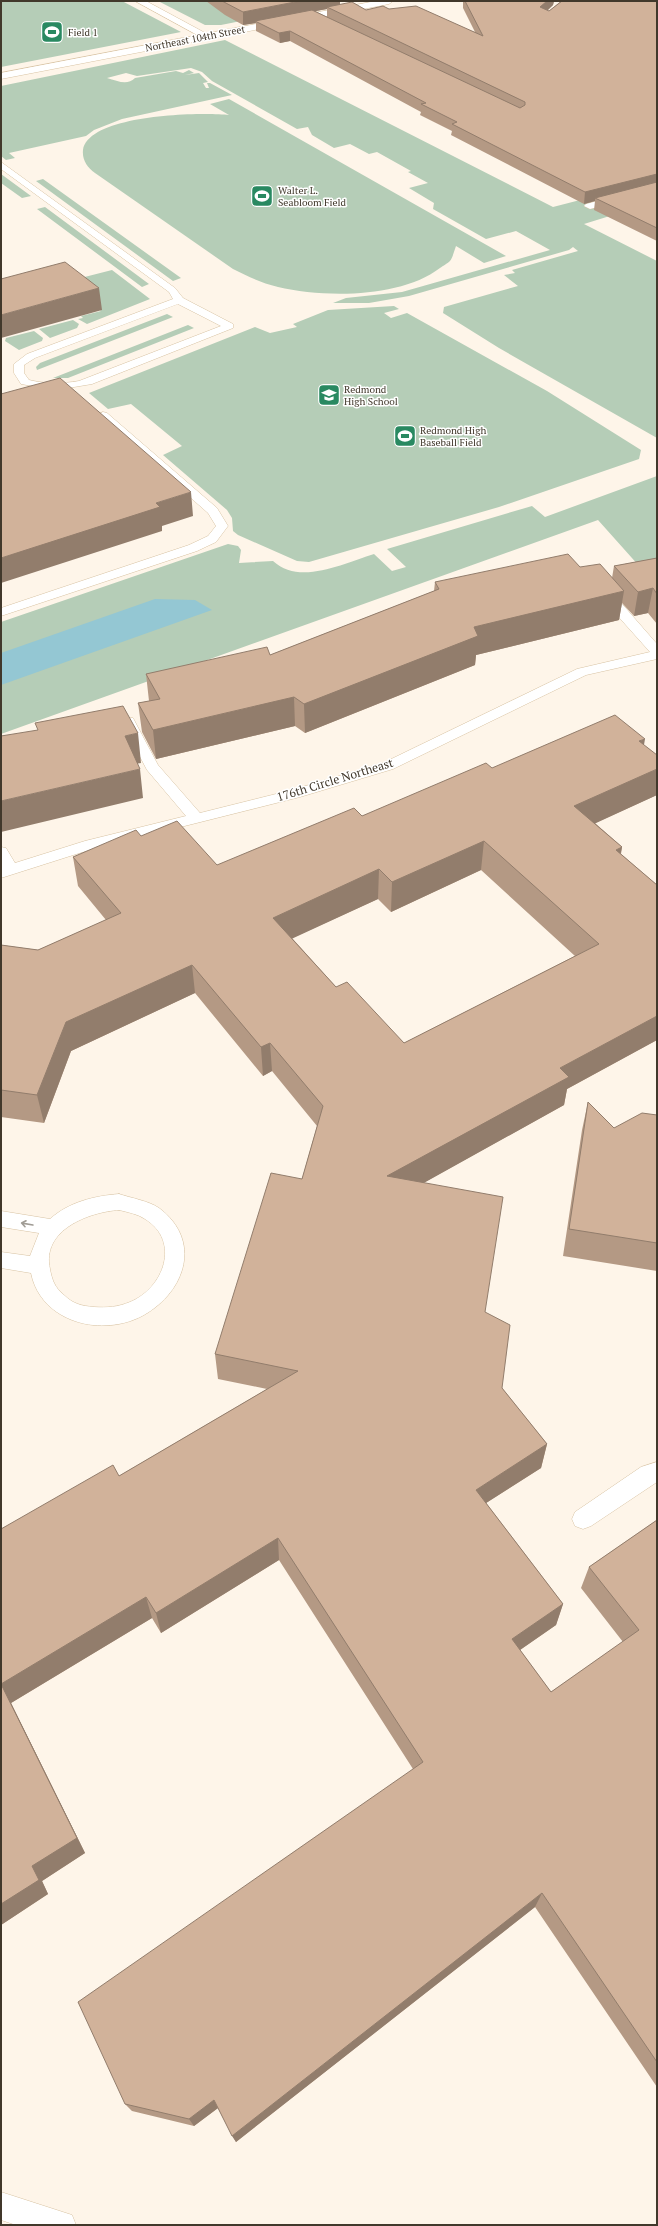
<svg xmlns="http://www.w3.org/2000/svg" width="658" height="2226" font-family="'PT Serif',serif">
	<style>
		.green { fill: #b5cdb7 }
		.water { fill: #94c7d3 }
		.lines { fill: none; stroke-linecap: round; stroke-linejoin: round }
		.lane-casing { stroke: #d8c3a3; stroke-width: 1 }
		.street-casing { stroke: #d8c3a3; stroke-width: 1 }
		.secondary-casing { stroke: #d8c3a3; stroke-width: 1 }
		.lane { fill: #fff; fill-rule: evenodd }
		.street { fill: #fff; fill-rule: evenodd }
		.secondary { fill: #fff; fill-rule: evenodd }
		.wall { fill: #b49984; fill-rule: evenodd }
		.shaded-wall { fill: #927d6c }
		.building { fill: #d1b29a; stroke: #927d6c; fill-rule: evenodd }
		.oneway { stroke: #a09c95 }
		.labels { text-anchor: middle; stroke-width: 3; stroke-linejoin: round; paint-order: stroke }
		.far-poi-label { font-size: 10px; fill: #41382b; stroke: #fff; text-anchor: start }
		.far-street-label { font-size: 10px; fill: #41382b; stroke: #fff }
		.street-label { font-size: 12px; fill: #41382b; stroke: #fff }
	</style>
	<rect width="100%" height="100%" fill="#fef5e9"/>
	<!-- green -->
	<path class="green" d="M1 1H122L181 32 1 67Z
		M158 1H342L221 25H205Z
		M225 40 553 207 584 199 613 215 584 224 657 261V438L499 348 443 313 444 307 518 286 504 275 515 273 512 270 578 251 573 247 569 250 409 296 369 303H333L346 298 402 292 550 250 516 231 486 239 433 209 434 203 409 188 428 183 408 172 411 171 377 152 369 154 350 144 334 148 312 135 308 127 297 129 212 81 202 72 191 68 137 76 126 73 107 78C118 81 127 86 135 78L176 71 183 73 189 70 194 73 185 75 199 73 208 82 203 83 206 88H209L207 83H210L232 95 122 119 94 130 86 136 9 153 15 158 6 160 1 156V86Z
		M229 99 506 256 484 263 456 246C454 251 453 257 450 261 448 263 443 266 440 268 401 298 325 298 278 287 261 283 247 276 233 269L95 173C87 167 82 160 83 150 89 114 201 112 229 115L210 104Z
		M1 174 31 196 22 198 1 183Z
		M43 179 181 278 173 281 36 181Z
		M45 207 149 284 142 287 37 209Z
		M112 270 150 299 87 324 78 319 83 318 81 316 101 311 65 282Z
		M394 306 399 309 384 313 391 318 407 313 547 391 641 450 639 459 499 507 309 562 297 561 238 535 233 531 232 518 227 510 163 455 182 446 131 404 108 409 89 393 255 327 270 333 297 327 293 324 328 310Z
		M167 314 173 317 37 370 36 367 40 363Z
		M73 320 79 324 77 328 50 338 39 329Z
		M188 325 194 328 68 378H53Z
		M34 331 43 338 42 341 19 350 5 341 6 338Z
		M657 476V562L640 567 598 520 1 734V622L228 544 238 546 241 550 239 563 273 561C300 586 344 563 374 554L392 571 406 567 387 549 532 506 545 517Z"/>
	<!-- water -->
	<path class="water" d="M155 599 195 600 212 610 1 685V653Z"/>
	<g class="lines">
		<!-- lane casing -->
		<g class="lane-casing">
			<path id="lane" d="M1 162 175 288 183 298 233 324V328L92 384 56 390 21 384 14 373V364L27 354 173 299 169 292 1 169ZM178 304 221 326 79 381C62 384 46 384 29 380L24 373V365L35 358Z
				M103 412 107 413 217 508 228 526 216 542 197 551 1 616V608L189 545 208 536 216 526 208 513 99 417 97 415Z
				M604 588 609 589 657 644V659L586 675 393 769 300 797 89 850 1 878V847L6 848 15 863 85 841 186 816 147 770 121 721 123 718H133L158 765 200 813 292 790 383 763 577 669 650 652 599 595 598 592 599 589Z
				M119 1194C131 1198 149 1201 159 1208 202 1240 186 1291 144 1315 103 1338 41 1323 31 1273L1 1268V1252L30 1256 39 1233 1 1227V1211L50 1219C69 1202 94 1196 119 1194ZM119 1210C127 1212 138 1214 145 1219 181 1241 164 1288 130 1302 118 1307 107 1308 94 1307 82 1306 73 1304 64 1295 55 1288 52 1280 50 1269 41 1230 89 1212 119 1210Z
				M657 1462V1482L591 1526 583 1529 575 1526 572 1519 575 1512 641 1467Z
				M1 2192 72 2215 76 2225H16L1 2220Z"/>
		</g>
		<!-- street casing -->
		<g class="street-casing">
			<path id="street" d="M135 1H146L209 35 201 37Z
				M657 186V192L590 209 584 206 586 204Z"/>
		</g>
		<!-- secondary casing -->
		<g class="secondary-casing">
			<path id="secondary" d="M376 1H393L389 4 1 79V73Z"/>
		</g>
		<!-- lane -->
		<use href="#lane" class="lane"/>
		<!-- street -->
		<use href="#street" class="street"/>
		<!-- secondary -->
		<use href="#secondary" class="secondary"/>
	</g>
	<!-- wall -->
	<path class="wall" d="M206 1H340V5L366 10 389 9 475 32 463 8V1H554L553 5 547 10 549 11 561 1H657V241L594 210 595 201 584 204 451 135 452 131 420 115 421 112 290 41 280 43 256 31V23L243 25 225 15ZM327 9V17L315 11Z
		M657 558V624L648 613 634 616 622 603 619 620 476 655 475 665 305 733 295 726 156 759 142 732 138 703 149 701 146 674 270 655 434 591 435 582 580 567 612 578 614 566Z
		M644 745 657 795 595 823 622 847 621 854 657 885V1040L567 1089 564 1105 423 1183 485 1312 502 1388 547 1444 541 1468 486 1503 563 1604 556 1625 520 1650 551 1692 623 1642 581 1588 589 1567 657 1520V2087L535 1907 236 2142 218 2108 194 2126 132 2111 125 2104 413 1769 279 1560 161 1633 152 1618 11 1703 85 1853 42 1881 48 1894 1 1925V1529L119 1476 267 1389 218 1379 215 1354 302 1179 317 1126 272 1071 263 1076 195 993 71 1051 44 1123 1 1117V945L38 950 106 920 78 886 73 857 141 836 217 865 362 816 492 768ZM481 870 575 956 404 1043 336 987 292 938 378 899 391 912Z
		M588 1102 614 1128 657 1115V1271L563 1256 582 1130Z"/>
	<!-- shaded-wall -->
	<path class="shaded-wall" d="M300 1H340V6L327 7V9L258 22 255 21 256 23 243 25V12Z
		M547 1H554L553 5 540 18V7Z
		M290 31V41L280 43 279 33Z
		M657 174V185L595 198V201L584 204 585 192Z
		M99 288 102 310 1 338V315Z
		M191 492 193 516 162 526V531L1 583V558L156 503Z
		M653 588 648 613 634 616 638 592Z
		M624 591 619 620 476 655 475 665 305 733 304 704 474 627Z
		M294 697 295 726 156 759 153 730Z
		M138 733 141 763 129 765 125 736Z
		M645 739 640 768 639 741Z
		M140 769 143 798 1 832V801Z
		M657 769V795L570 835 574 806Z
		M484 841 481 870 391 912 392 882Z
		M622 847 616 876V850Z
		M379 869 378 899 274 947 273 918Z
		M192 965 195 993 71 1051 44 1123 37 1095 66 1022Z
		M657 1016V1040L567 1089 564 1105 386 1204 387 1176 560 1068Z
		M270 1043 272 1071 263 1076 261 1047Z
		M547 1444 541 1468 472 1512 476 1490Z
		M278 1538 279 1560 161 1633 156 1613Z
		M146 1597 152 1618 11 1703 85 1853 42 1881 48 1894 1 1925V1904L32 1866 1 1684Z
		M563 1604 556 1625 507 1659 512 1639Z
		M542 1893 535 1907 236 2142 232 2136Z
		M214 2100 218 2108 194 2126 189 2119Z"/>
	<!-- building -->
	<path class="building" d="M222 1H300L243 12Z
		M465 1H547L540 7 549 11 562 1H657V174L585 192 452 124 457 122 421 104 426 103 290 31 279 33 255 21 312 10 520 108 525 105V102L327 7 352 2 366 10 383 6 389 9 416 6 483 36Z
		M657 182V228L595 198Z
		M65 262 99 288 1 315V279Z
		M60 378 191 492 156 503 160 507 1 558V394Z
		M568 554 580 567 600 564 624 591 474 627 478 636 304 704 294 697 153 730 138 703 160 699 146 674 267 647 270 655 439 589 435 582Z
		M657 558V594L653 588 638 592 614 566Z
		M123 706 138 733 125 736 140 769 1 801V736L38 730 35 723Z
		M615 715 645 739 639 741 657 755V769L574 806 622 847 616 850 657 885V1016L560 1068 569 1077 387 1176 503 1197 485 1312 510 1325 502 1388 547 1444 476 1490 563 1604 512 1639 551 1692 639 1630 589 1567 657 1520V2062L542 1893 232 2136 214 2100 189 2119 125 2104 78 2002 423 1762 278 1538 156 1613 146 1597 1 1684 77 1838 32 1866 39 1880 1 1904V1529L113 1465 119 1476 298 1371 215 1354 271 1173 302 1179 323 1106 270 1043 261 1047 192 965 66 1022 37 1095 1 1090V945L38 950 121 913 73 857 136 830 141 836 177 821 217 865 354 808 362 816 486 763 492 768ZM484 841 599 944 404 1043 347 982 336 987 273 918 379 869 392 882Z
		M588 1102 614 1128 642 1113 657 1115V1243L569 1229Z"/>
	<!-- one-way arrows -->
	<defs><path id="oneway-shaft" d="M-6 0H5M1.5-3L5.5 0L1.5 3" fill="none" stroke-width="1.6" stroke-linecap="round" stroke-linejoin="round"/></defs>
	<use class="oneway" href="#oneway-shaft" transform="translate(27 1224) rotate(-170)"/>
	<!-- icons -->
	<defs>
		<g id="stadium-square" transform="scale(1.15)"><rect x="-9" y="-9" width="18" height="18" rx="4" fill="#298961" stroke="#fff"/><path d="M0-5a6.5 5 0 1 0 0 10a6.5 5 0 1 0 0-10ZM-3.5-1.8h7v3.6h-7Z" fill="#fff"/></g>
		<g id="school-square" transform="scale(1.15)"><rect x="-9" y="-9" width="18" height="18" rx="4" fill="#298961" stroke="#fff"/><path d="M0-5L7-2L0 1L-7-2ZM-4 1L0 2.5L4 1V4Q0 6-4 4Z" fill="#fff"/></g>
	</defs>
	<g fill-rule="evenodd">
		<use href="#stadium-square" x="52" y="32"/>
		<use href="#stadium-square" x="262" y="196"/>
		<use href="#school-square" x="329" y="395"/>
		<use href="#stadium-square" x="405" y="436"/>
	</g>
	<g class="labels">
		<!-- far-poi labels -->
		<g class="far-poi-label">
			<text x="68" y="36">Field 1</text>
			<text x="278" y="194">Walter L.<tspan x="278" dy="12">Seabloom Field</tspan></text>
			<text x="344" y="393">Redmond<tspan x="344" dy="12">High School</tspan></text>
			<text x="420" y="434">Redmond High<tspan x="420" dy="12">Baseball Field</tspan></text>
		</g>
		<!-- far-street labels -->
		<g class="far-street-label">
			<text transform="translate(195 38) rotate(-11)" y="4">Northeast 104th Street</text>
		</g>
		<!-- street labels -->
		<g class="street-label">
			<text transform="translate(335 780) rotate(-17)" y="4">176th Circle Northeast</text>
		</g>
	</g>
	<!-- border -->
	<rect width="658" height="2226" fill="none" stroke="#41382b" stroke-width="4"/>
</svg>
